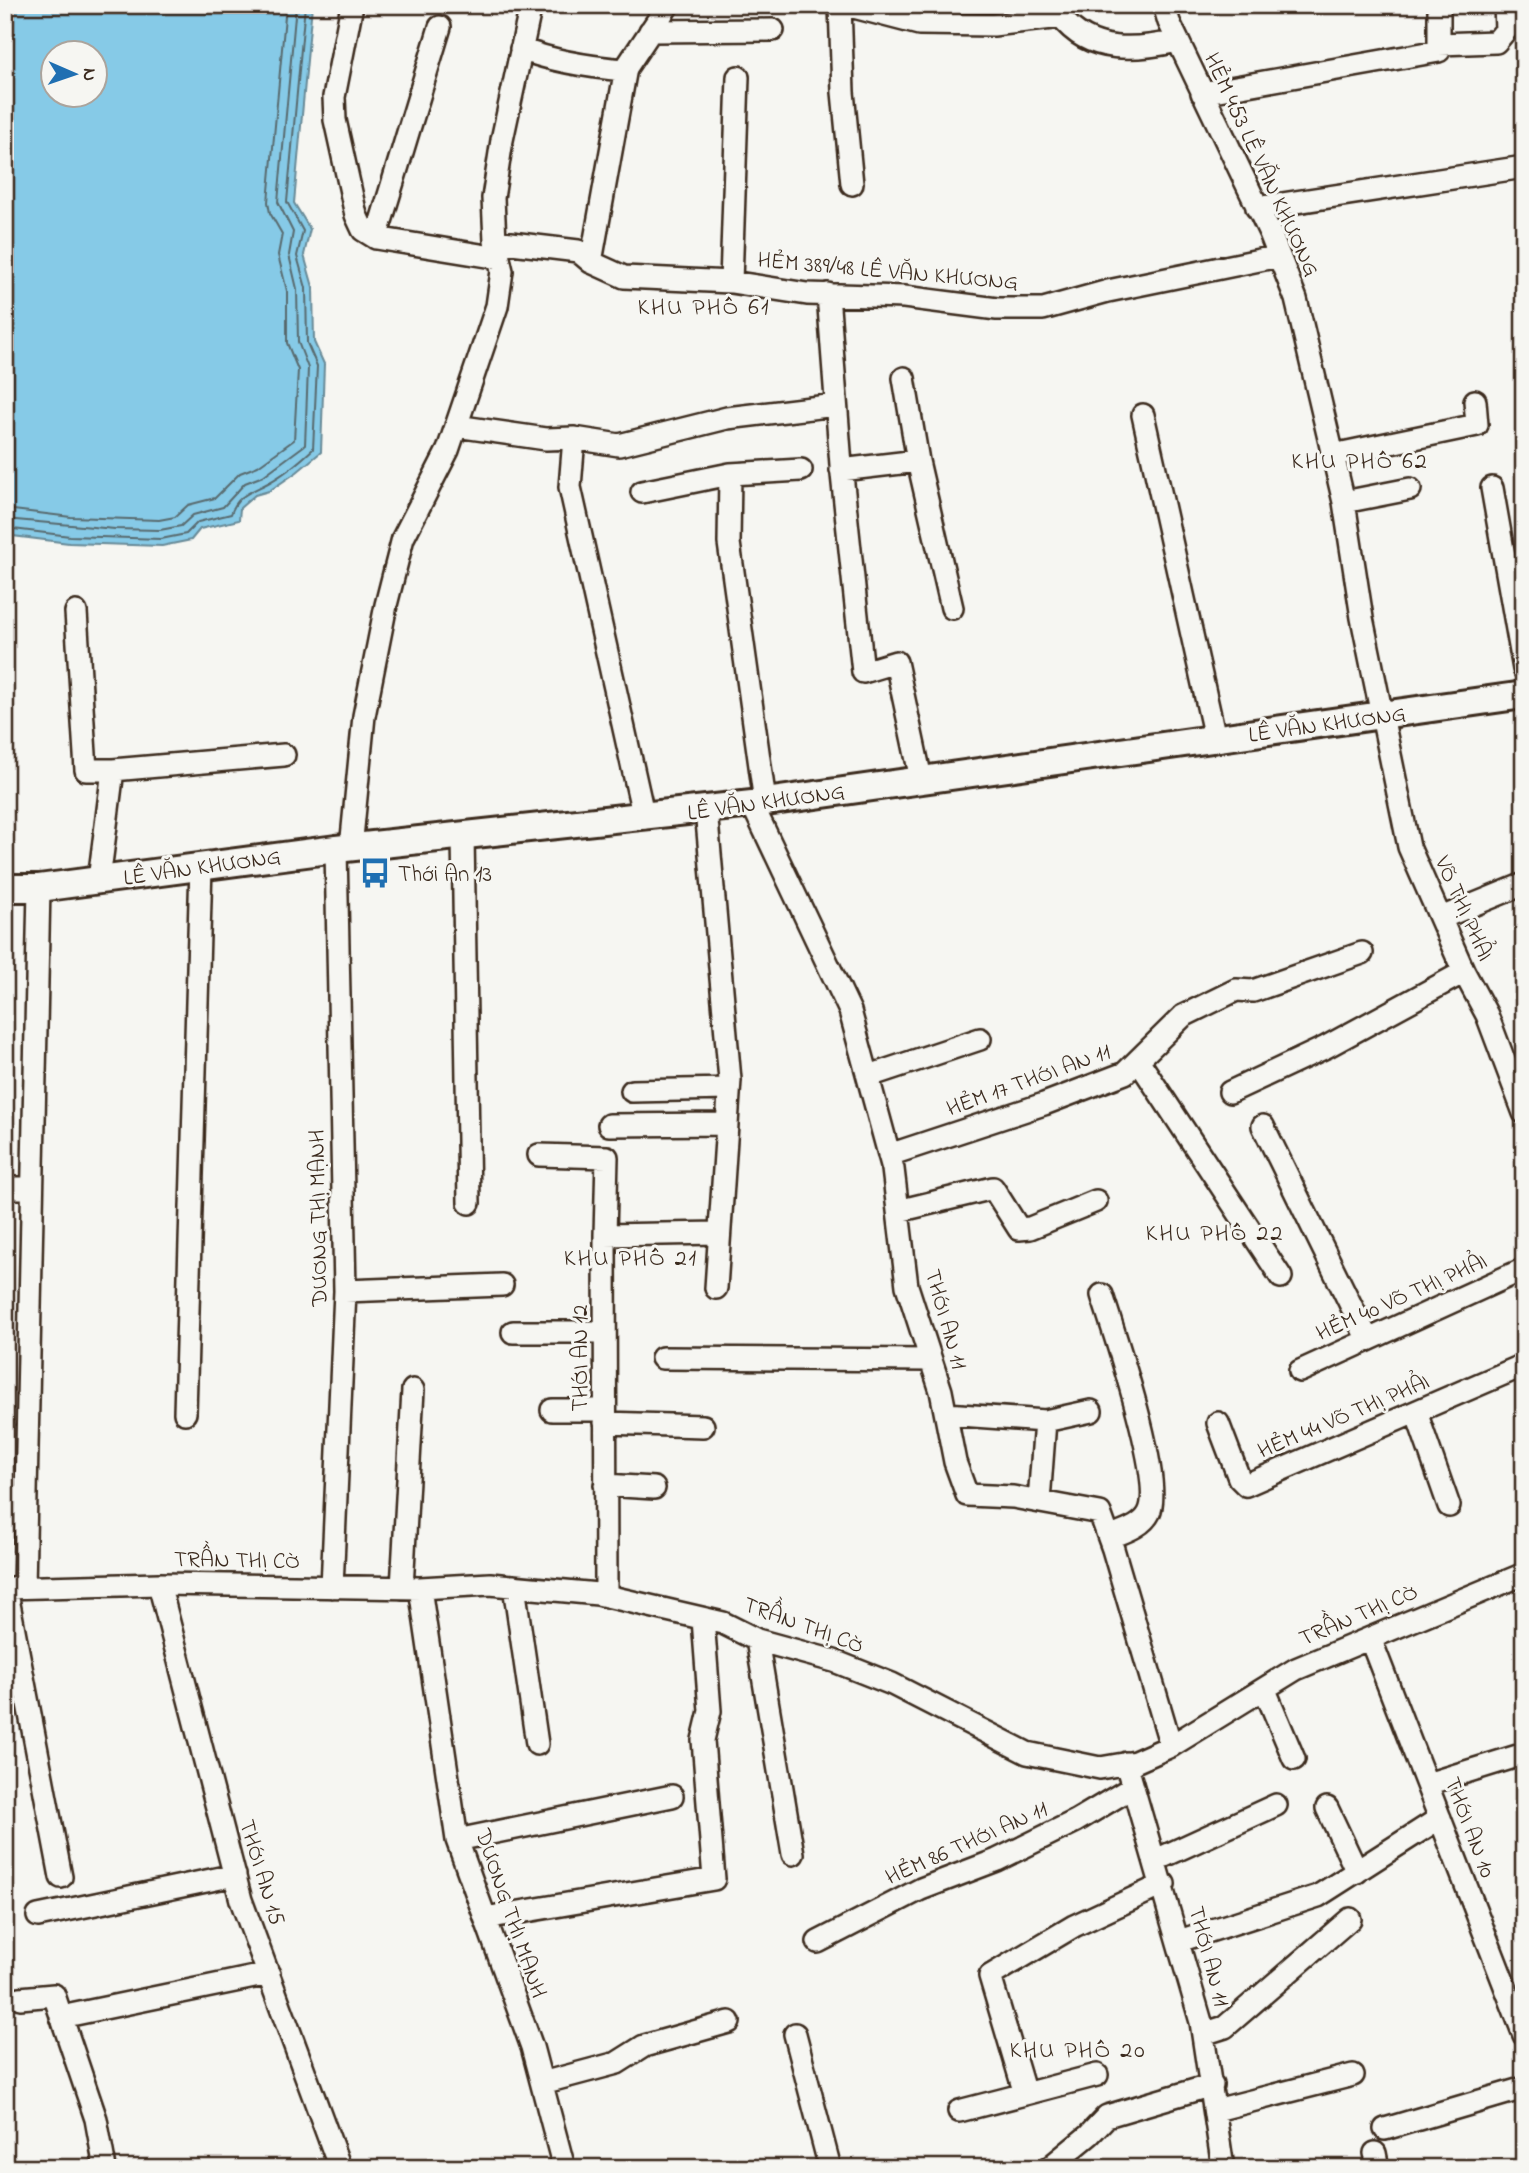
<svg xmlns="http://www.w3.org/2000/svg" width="1529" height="2173" font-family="'Indie Flower',sans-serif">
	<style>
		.water { fill: #86cae7; stroke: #688a97; stroke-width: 2; fill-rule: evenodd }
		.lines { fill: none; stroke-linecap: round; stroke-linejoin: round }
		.shore { stroke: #596a6e; stroke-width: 2 }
		.minor-casing { stroke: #3b2a1e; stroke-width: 26 }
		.major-casing { stroke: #3b2a1e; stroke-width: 32 }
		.minor { stroke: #f6f6f2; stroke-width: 21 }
		.major { stroke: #f6f6f2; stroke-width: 26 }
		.labels { text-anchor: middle; stroke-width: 6; stroke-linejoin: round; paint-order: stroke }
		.street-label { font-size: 23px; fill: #3b2a1e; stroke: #f6f6f2 }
		.poi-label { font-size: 23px; fill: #3b2a1e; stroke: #f6f6f2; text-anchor: start }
		.neighbourhood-label { font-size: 24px; letter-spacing: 2px; fill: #3b2a1e; stroke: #f6f6f2 }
	</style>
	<rect width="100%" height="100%" fill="#f6f6f2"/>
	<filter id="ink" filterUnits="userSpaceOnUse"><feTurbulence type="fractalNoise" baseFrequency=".0143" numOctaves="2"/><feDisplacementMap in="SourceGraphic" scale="14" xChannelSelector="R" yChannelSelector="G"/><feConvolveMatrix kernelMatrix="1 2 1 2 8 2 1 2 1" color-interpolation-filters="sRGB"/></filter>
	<g filter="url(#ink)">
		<!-- water -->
		<path class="water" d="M5 5H312L294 203 310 229 304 255 313 287 314 342 324 364 321 452 297 472 269 491 255 495 240 508 239 520 200 529 191 540 162 546 69 543 5 535ZM52 52H94V94H52Z"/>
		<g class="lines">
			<!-- shore -->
			<path class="shore" d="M5 509 71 517 159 520 175 517 188 505 215 498 240 473 258 466 294 440 298 370 287 343V291L278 255 282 234 270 213 268 202 286 5
				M5 519 115 529 160 530 181 526 193 515 223 507 245 483 263 476 305 445 308 368 298 342 297 289 289 255 293 232 278 202 296 5
				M5 528 70 536 161 539 186 534 198 522 231 514C237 495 251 492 268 483 285 474 299 462 313 449L317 366 307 343 306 288 297 256 303 231 287 202 305 5"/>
			<!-- minor casing -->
			<g class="minor-casing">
				<path id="minor" d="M352 5 334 97 335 120 356 215 363 230 376 238
					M840 5 843 92 852 184
					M846 5 919 24 993 25 1061 17C1090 55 1137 50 1178 41
					M1164 5 1169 22 1270 233 1296 299 1344 502 1362 618 1409 847 1464 972 1487 1015 1524 1113
					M440 27 376 238 499 258
					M650 31 773 30
					M1439 44 1496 42 1506 30 1505 5
					M521 49C555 62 589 67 625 70
					M1202 93 1439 51V5
					M1257 208 1524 167
					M495 241 578 251 591 262 624 277 731 282 807 294 904 297 997 309H1043L1108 291 1279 256
					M591 262 626 68 668 5
					M731 282 738 77
					M828 294 841 465 863 672 896 662 921 779
					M904 378 918 461
					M1143 415 1215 738
					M456 426 546 439 574 438 619 445 727 418 836 405
					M574 438 570 487 644 818
					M1333 455 1477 425 1475 401
					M841 470 918 461 952 608
					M730 474 729 543 765 802
					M1492 488 1524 669
					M642 492 730 474 801 470
					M1344 502 1410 489
					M76 612 86 770H113
					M752 804 850 1011 893 1169 907 1286 941 1391 955 1462 967 1495 1013 1497 1100 1513 1113 1549 1171 1746
					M706 809 730 1080 716 1288
					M463 836 469 1203
					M351 848 364 716 386 605 403 538 448 450 497 306 502 271 495 241 493 198 502 140 531 5
					M99 880 113 770 284 755
					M1441 918 1524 884
					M1138 1060 1281 1277
					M869 1076 980 1039
					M632 1091 729 1089
					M1230 1092 1326 1047 1464 972
					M609 1125 727 1124
					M1263 1126 1368 1340
					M539 1155 607 1157 605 1235
					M889 1155 1044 1104 1125 1073 1183 1016 1236 990 1253 991 1362 953
					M5 1188H32
					M898 1211 993 1188 1019 1229 1030 1228 1096 1201
					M345 1291 502 1285
					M1102 1295C1114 1333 1165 1481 1149 1513 1142 1527 1123 1532 1109 1538
					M513 1332H605
					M662 1358 931 1360
					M1300 1371 1524 1269
					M552 1410H605
					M1416 1412 1449 1506
					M185 1413 201 866
					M946 1414 1045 1421 1091 1411
					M605 1423 703 1426
					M1218 1423 1239 1478 1246 1485 1524 1365
					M605 1485 654 1488
					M1039 1501 1045 1421
					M159 1584 241 1900 340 2168
					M514 1586 537 1744
					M24 1587 39 888
					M332 1587 345 1291 336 849
					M5 1588 159 1584 420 1588 490 1584 598 1594 723 1623 757 1640 834 1661 892 1684 1027 1753 1100 1768 1135 1762 1171 1746 1296 1669 1524 1574
					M6 1588 61 1877
					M402 1588 413 1390
					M420 1588 457 1840 532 2047 564 2168
					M606 1596 605 1235 719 1233
					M1370 1638 1524 2035
					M757 1640 793 1854
					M1265 1690 1294 1759
					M1126 1763 1201 2022 1223 2168
					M1427 1784 1524 1754
					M1327 1808 1357 1872
					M457 1840 672 1796
					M1156 1860 1276 1805
					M38 1916 235 1875
					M485 1918 714 1879 703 1740 710 1711 703 1619
					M1179 1941 1318 1896 1440 1818
					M818 1942 921 1889 997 1860 1076 1821 1133 1787
					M20 1998 54 1995 96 2119 105 2168
					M61 2017 269 1974
					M795 2034 830 2168
					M1203 2034 1225 2027 1350 1919
					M542 2083 617 2063 644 2046 729 2022
					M1025 2094 1097 2075
					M1216 2110 1353 2075
					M959 2111 1025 2094 990 1976 1074 1926 1164 1884
					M1385 2129 1524 2088
					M1375 2153 1378 2168
					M1049 2168 1089 2135 1107 2116 1212 2085"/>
			</g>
			<!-- major casing -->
			<g class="major-casing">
				<path id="major" d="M5 888H39L336 849 752 804 1524 695"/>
			</g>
			<!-- minor -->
			<use href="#minor" class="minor"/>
			<!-- major -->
			<use href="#major" class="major"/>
		</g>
	</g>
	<!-- icons -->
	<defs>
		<g id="bus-bare" transform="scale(2.415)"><path d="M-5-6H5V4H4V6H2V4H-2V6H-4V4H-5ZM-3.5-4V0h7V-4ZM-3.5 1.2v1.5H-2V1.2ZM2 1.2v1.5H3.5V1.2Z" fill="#1f6fb2" stroke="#f6f6f2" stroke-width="2.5" paint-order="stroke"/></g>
	</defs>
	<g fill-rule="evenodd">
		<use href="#bus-bare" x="375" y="873"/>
	</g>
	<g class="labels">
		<!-- street labels -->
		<g class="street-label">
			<text transform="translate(1263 164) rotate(65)" y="8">HẺM 453 LÊ VĂN KHƯƠNG</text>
			<text transform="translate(888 270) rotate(5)" y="8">HẺM 389/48 LÊ VĂN KHƯƠNG</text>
			<text transform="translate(1327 723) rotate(-8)" y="8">LÊ VĂN KHƯƠNG</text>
			<text transform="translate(766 801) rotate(-8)" y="8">LÊ VĂN KHƯƠNG</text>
			<text transform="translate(202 866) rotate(-8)" y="8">LÊ VĂN KHƯƠNG</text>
			<text transform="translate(1465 908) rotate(66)" y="8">VÕ THỊ PHẢI</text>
			<text transform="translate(1028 1079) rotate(-20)" y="8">HẺM 17 THỚI AN 11</text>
			<text transform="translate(317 1218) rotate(-91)" y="8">DƯƠNG THỊ MẠNH</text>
			<text transform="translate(1401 1296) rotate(-24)" y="8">HẺM 40 VÕ THỊ PHẢI</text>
			<text transform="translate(947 1319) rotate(74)" y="8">THỚI AN 11</text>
			<text transform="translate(579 1358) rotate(-90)" y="8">THỚI AN 12</text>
			<text transform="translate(1343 1415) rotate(-23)" y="8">HẺM 44 VÕ THỊ PHẢI</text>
			<text transform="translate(237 1559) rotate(1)" y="8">TRẦN THỊ CỜ</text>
			<text transform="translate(1358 1614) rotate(-23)" y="8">TRẦN THỊ CỜ</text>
			<text transform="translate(804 1624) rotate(20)" y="8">TRẦN THỊ CỜ</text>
			<text transform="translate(1471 1827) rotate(69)" y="8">THỚI AN 10</text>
			<text transform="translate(966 1842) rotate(-24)" y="8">HẺM 86 THỚI AN 11</text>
			<text transform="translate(263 1872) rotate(73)" y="8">THỚI AN 15</text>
			<text transform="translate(512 1913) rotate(71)" y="8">DƯƠNG THỊ MẠNH</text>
			<text transform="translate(1210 1956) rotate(75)" y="8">THỚI AN 11</text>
		</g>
		<!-- poi labels -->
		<g class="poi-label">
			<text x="398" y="881">Thới An 13</text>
		</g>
		<!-- neighbourhood labels -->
		<g class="neighbourhood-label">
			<text x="704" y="314">KHU PHỐ 61</text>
			<text x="1360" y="468">KHU PHỐ 62</text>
			<text x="1215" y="1240">KHU PHỐ 22</text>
			<text x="631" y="1265">KHU PHỐ 21</text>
			<text x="1078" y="2057">KHU PHỐ 20</text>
		</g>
	</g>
	<!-- margin -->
	<rect width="1529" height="2173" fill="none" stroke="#f6f6f2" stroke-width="28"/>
	<rect x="14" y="14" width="1501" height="2145" fill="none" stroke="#3b2a1e" stroke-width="2.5" filter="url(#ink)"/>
	<!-- north arrow -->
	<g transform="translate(74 74) rotate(92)"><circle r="33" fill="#f6f6f2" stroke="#aba49d" stroke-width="2"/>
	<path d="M0-5L12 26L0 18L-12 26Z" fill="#1f6fb2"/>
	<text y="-10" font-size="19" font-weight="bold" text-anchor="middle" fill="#3b2a1e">N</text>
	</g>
</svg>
